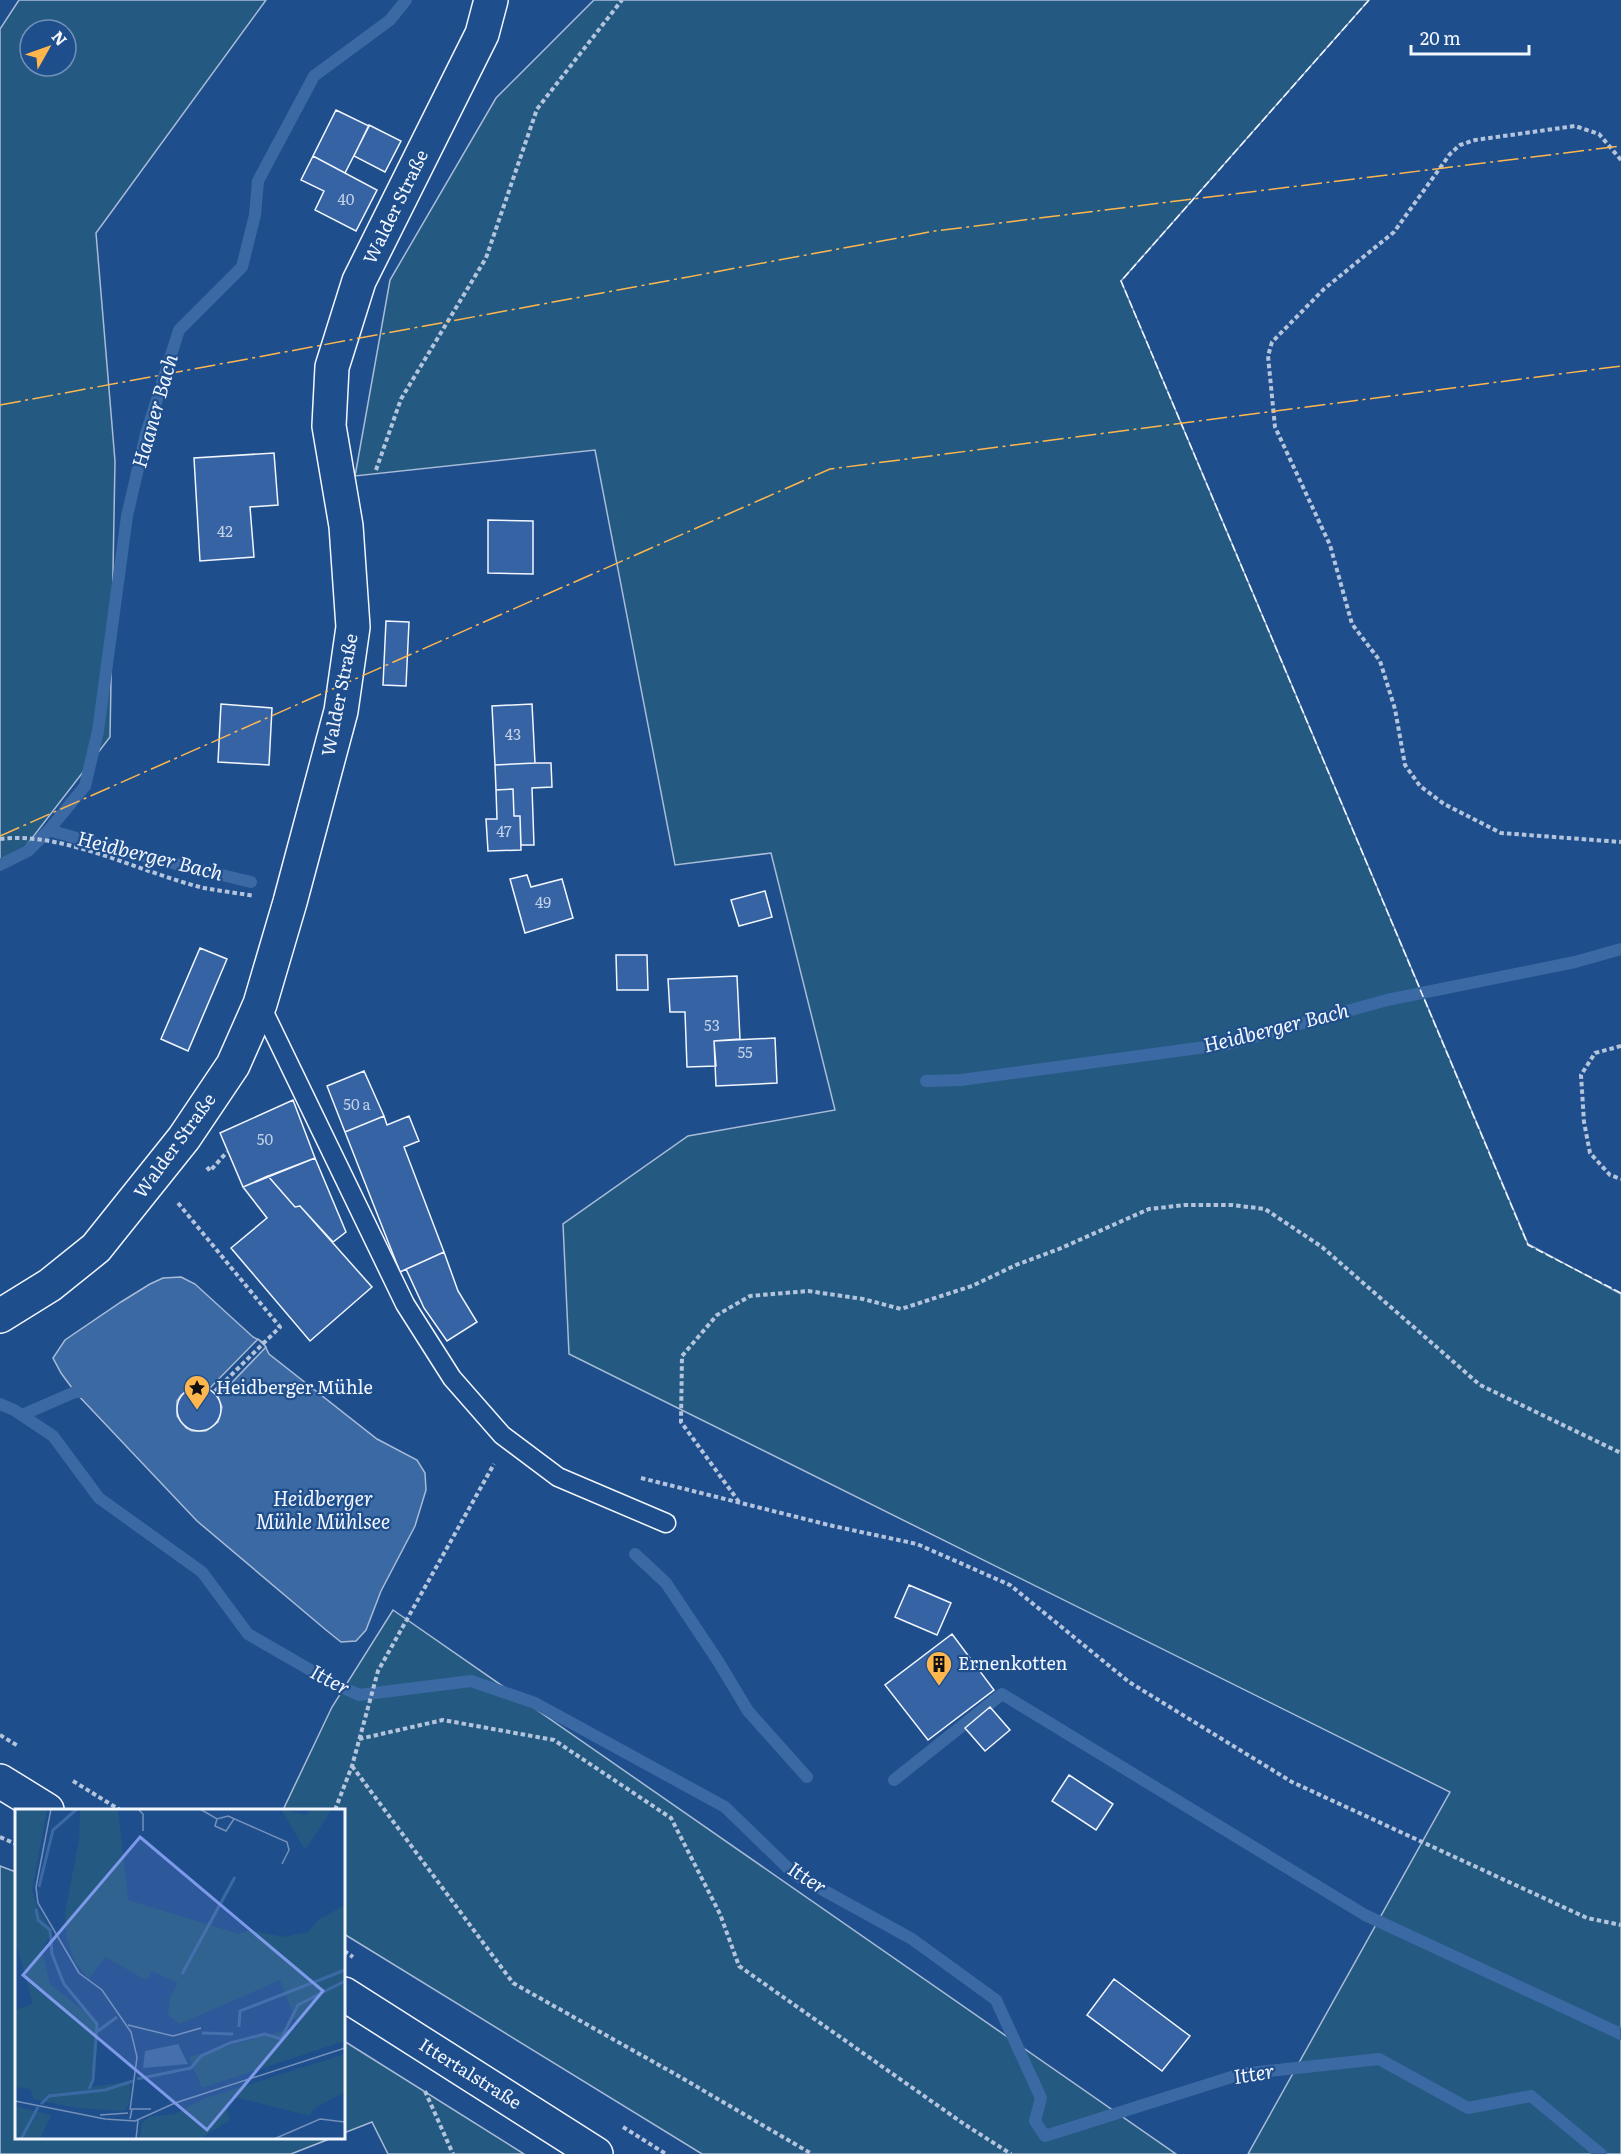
<svg xmlns="http://www.w3.org/2000/svg" width="1621" height="2154" font-family="Literata,serif">
	<style>
		.green { fill: #245a82; stroke: #a8bbd7; stroke-width: 1.5; fill-rule: evenodd }
		.water { fill: #3b69a3; stroke: #a8bbd7; stroke-width: 1.5 }
		.pier { fill: #1f4e8c; stroke: #a8bbd7; stroke-width: 1.5 }
		.lines { fill: none; stroke-linecap: round; stroke-linejoin: round }
		.stream { stroke: #3b69a3; stroke-width: 12 }
		.building { fill: #3563a3; stroke: #f2f6ff; stroke-width: 1.5 }
		.lane-casing { stroke: #f2f6ff; stroke-width: 21 }
		.street-casing { stroke: #f2f6ff; stroke-width: 36 }
		.secondary-casing { stroke: #f2f6ff; stroke-width: 36 }
		.path { stroke: #b3c4dc; stroke-width: 4; stroke-dasharray: 4.5 3; stroke-linecap: butt }
		.lane { stroke: #1f4e8c; stroke-width: 18 }
		.street { stroke: #1f4e8c; stroke-width: 33 }
		.secondary { stroke: #1f4e8c; stroke-width: 33 }
		.fence { stroke: #f2f6ff; stroke-width: 1.5; stroke-dasharray: 8 3; stroke-linecap: butt }
		.power { stroke: #ffb74d; stroke-width: 1.5; stroke-dasharray: 21 4.5 3 4.5; stroke-linecap: butt }
		.labels { text-anchor: middle; stroke-width: 4.5; stroke-linejoin: round; paint-order: stroke }
		.number-label { font-size: 15px; fill: #c3d1e8 }
		.street-label { font-size: 18px; fill: #f2f6ff; stroke: #1f4e8c }
		.poi-label { font-size: 18px; fill: #f2f6ff; stroke: #1f4e8c; text-anchor: start }
		.water-label { font-size: 20px; font-style: italic; fill: #f2f6ff; stroke: #1f4e8c }
		.inset-river { fill: none; stroke: #3b69a3; stroke-width: 3 }
		.inset-road { fill: none; stroke: #7391ba; stroke-width: 1.5 }
		.view { fill: #7d9aea; fill-opacity: 0.15; stroke: #7d9aea; stroke-width: 3 }
		.inset-edge { fill: none; stroke: #f2f6ff; stroke-width: 3 }
	</style>
	<rect width="100%" height="100%" fill="#1f4e8c"/>
	<!-- green -->
	<path class="green" d="M19 0H266L96 233 115 461 110 737 16 859 0 867V29ZM30 30H66V66H30Z
		M594 0H1369L1121 281 1528 1244 1621 1294V2154H1248L1450 1792 569 1354 563 1224 688 1136 835 1110 771 853 675 865 595 450 355 476 390 280 496 98Z
		M393 1610 1176 2154H702L344 1934V1810H283L332 1707Z
		M0 1866 16 1872V2138H332L291 2154H0Z
		M344 2041 524 2154H388L372 2122 344 2133Z"/>
	<!-- water -->
	<path class="water" d="M181 1277 195 1284 253 1337 263 1342 269 1354 377 1439 417 1460 425 1473 426 1490 415 1526 381 1591 366 1630 356 1641 341 1642 326 1630 197 1521 75 1392 61 1373 53 1358 65 1340 121 1302 150 1284 163 1278Z"/>
	<!-- pier -->
	<path class="pier" d="M258 1339 266 1347 218 1397 222 1407 218 1422 206 1431H192L186 1428 177 1416V1401L181 1395 193 1387 201 1386 209 1389Z"/>
	<g class="lines">
		<!-- stream -->
		<path class="stream" d="M49 830 118 850 251 882
			M0 865 28 851 49 830 85 786 98 731 127 516 146 434 179 330 242 267 255 215 258 181 314 76 390 20 406 0
			M926 1081 961 1080 1228 1044 1387 1000 1575 962 1621 949
			M0 1404 14 1410 53 1436 99 1498 202 1572 248 1634 333 1683 359 1695 471 1681 535 1703 725 1807 794 1874 912 1939 996 2000 1041 2098 1035 2121 1045 2136 1241 2074 1379 2059 1468 2108 1531 2096 1601 2154
			M22 1415 75 1392H92
			M635 1554 666 1583 718 1661 748 1711 807 1777
			M894 1780 1002 1694 1365 1915 1621 2034"/>
	</g>
	<!-- building -->
	<path class="building" d="M336 110 369 126 345 173 313 156Z
		M369 125 401 141 385 172 354 156Z
		M313 156 377 190 356 231 315 210 324 191 301 180Z
		M274 453 278 505 250 507 254 557 200 561 194 458Z
		M488 520 533 521V574L488 573Z
		M386 621 409 622 406 686 383 685Z
		M221 704 272 708 269 765 218 762Z
		M532 704 535 763 495 765 492 706Z
		M535 763H551L552 787 532 788 534 845H521L520 816H514L513 789 496 790 495 765Z
		M513 789 514 816H520L521 850 488 851 486 819H497L496 790Z
		M527 875 531 887 562 879 573 918 525 933 510 879Z
		M765 891 772 917 739 926 731 900Z
		M200 948 227 959 188 1051 161 1039Z
		M616 955H647L648 990H617Z
		M737 976 740 1039 714 1041 716 1066 687 1067 685 1012H670L668 979Z
		M775 1038 777 1083 716 1086 714 1041Z
		M364 1071 384 1116 345 1132 327 1086Z
		M293 1100 315 1158 243 1187 220 1133Z
		M384 1116 387 1125 409 1116 419 1141 404 1147 444 1252 400 1272 345 1132Z
		M315 1158 346 1232 333 1242 300 1206 295 1207 268 1176Z
		M268 1176 295 1207 300 1206 372 1287 310 1341 231 1248 267 1218 243 1187Z
		M444 1252 458 1291 477 1322 447 1341 424 1308 406 1269Z
		M177 1409a22 22 0 1 1 44 0a22 22 0 1 1-44 0Z
		M909 1585 951 1603 937 1635 895 1617Z
		M952 1634 994 1690 928 1740 885 1685Z
		M990 1707 1010 1730 985 1751 965 1728Z
		M1069 1775 1113 1804 1096 1830 1052 1801Z
		M1114 1979 1190 2036 1162 2071 1087 2015Z"/>
	<g class="lines">
		<!-- lane casing -->
		<g class="lane-casing">
			<path id="lane" d="M260 1004 405 1304 452 1378 502 1435 558 1477 666 1523"/>
		</g>
		<!-- street casing -->
		<g class="street-casing">
			<path id="street" d="M0 1316 50 1285 96 1248 184 1138 233 1065 260 1004 290 902 341 711 353 627 346 526 329 426 332 367 359 281 482 34 491 0"/>
		</g>
		<!-- secondary casing -->
		<g class="secondary-casing">
			<path id="secondary" d="M0 1781 47 1810
				M344 1994 596 2154"/>
		</g>
		<!-- path -->
		<path class="path" d="M1621 160 1599 134 1575 126 1475 140 1460 145 1450 154 1394 232 1324 289 1272 342 1268 356 1275 427 1330 545 1352 624 1380 661 1395 709 1405 765 1420 786 1444 804 1501 833 1621 842
			M376 470 401 399 486 258 537 109 622 0
			M0 839C64 831 141 873 204 888 220 891 238 893 254 896
			M1621 1046 1595 1053 1581 1075 1584 1122 1590 1153 1610 1175 1621 1179
			M207 1167 210 1171 227 1152
			M178 1203 280 1327 213 1393
			M641 1478 833 1526 917 1544 1010 1585 1129 1682 1292 1782 1587 1918 1621 1925
			M739 1502 681 1422 682 1356 717 1315 750 1296 808 1291 863 1299 901 1309 972 1286 1016 1265 1059 1249 1149 1209 1185 1205H1232L1265 1209 1322 1247 1480 1385 1621 1453
			M0 1735 18 1746
			M359 1739 443 1720 554 1740 671 1818 720 1914 739 1966 964 2124 1011 2154
			M352 1766 513 1983 675 2074 812 2154
			M73 1781 120 1810
			M335 1810 352 1766 378 1671 494 1464
			M0 1837 16 1844
			M344 1951 353 1957
			M425 2091 453 2154
			M623 2127 666 2154"/>
		<!-- lane -->
		<use href="#lane" class="lane"/>
		<!-- street -->
		<use href="#street" class="street"/>
		<!-- secondary -->
		<use href="#secondary" class="secondary"/>
		<!-- fence -->
		<path class="fence" d="M1369 0 1121 281 1528 1245 1621 1293"/>
		<!-- power -->
		<path class="power" d="M0 405 935 231 1621 146
			M0 836 830 469 1621 366"/>
	</g>
	<!-- icons -->
	<defs>
		<g id="sight-pin" transform="scale(1.35)"><path d="M0 17L-7.5 6A9.5 9.5 0 1 1 7.5 6Z" fill="#ffb74d" stroke="#1f4e8c"/><path d="M0-6L1.8-2.2L6-1.7L2.9 1.2L3.7 5.4L0 3.3L-3.7 5.4L-2.9 1.2L-6-1.7L-1.8-2.2Z" fill="#111"/></g>
		<g id="building-pin" transform="scale(1.35)"><path d="M0 17L-7.5 6A9.5 9.5 0 1 1 7.5 6Z" fill="#ffb74d" stroke="#1f4e8c"/><path d="M-4-6H4V6H1V3H-1V6H-4ZM-2.5-4.3h1.7v1.8h-1.7ZM.8-4.3h1.7v1.8H.8ZM-2.5-1h1.7V.8h-1.7ZM.8-1h1.7V.8H.8Z" fill="#111"/></g>
	</defs>
	<g fill-rule="evenodd">
		<use href="#sight-pin" x="197" y="1388"/>
		<use href="#building-pin" x="939" y="1664"/>
	</g>
	<g class="labels">
		<!-- number labels -->
		<g class="number-label">
			<text x="346" y="205">40</text>
			<text x="225" y="537">42</text>
			<text x="513" y="740">43</text>
			<text x="504" y="837">47</text>
			<text x="543" y="908">49</text>
			<text x="712" y="1031">53</text>
			<text x="745" y="1058">55</text>
			<text x="357" y="1110">50 a</text>
			<text x="265" y="1145">50</text>
		</g>
		<!-- street labels -->
		<g class="street-label">
			<text transform="translate(396 207) rotate(-64)" y="6">Walder Straße</text>
			<text transform="translate(340 695) rotate(-79)" y="6">Walder Straße</text>
			<text transform="translate(175 1146) rotate(-54)" y="6">Walder Straße</text>
			<text transform="translate(470 2074) rotate(32)" y="6">Ittertalstraße</text>
		</g>
		<!-- poi labels -->
		<g class="poi-label">
			<text x="216" y="1394">Heidberger Mühle</text>
			<text x="958" y="1670">Ernenkotten</text>
		</g>
		<!-- water labels -->
		<g class="water-label">
			<text transform="translate(155 411) rotate(-74)" y="7">Haaner Bach</text>
			<text transform="translate(150 856) rotate(14)" y="7">Heidberger Bach</text>
			<text transform="translate(1276 1028) rotate(-14)" y="7">Heidberger Bach</text>
			<text x="323" y="1506">Heidberger<tspan x="323" dy="23">Mühle Mühlsee</tspan></text>
			<text transform="translate(330 1680) rotate(28)" y="7">Itter</text>
			<text transform="translate(807 1878) rotate(33)" y="7">Itter</text>
			<text transform="translate(1254 2074) rotate(-9)" y="7">Itter</text>
		</g>
	</g>
	<!-- overview -->
	<g transform="translate(15 1809)">
		<rect width="330" height="330" fill="#1f4e8c"/>
		<path d="M0 0H32L17 82 24 102 37 122 27 141 35 175 79 210 83 227 75 278 116 272 114 295 109 302 62 299 18 290 16 280 0 278V201L18 195 0 131ZM65 0H103L113 91 224 125 235 121 268 128 293 123 303 111 330 96V232L187 279 174 248 283 218 265 171 165 215 153 206 155 189 163 174 137 162 131 171 90 148 74 170 60 153 52 131 50 104 64 31ZM266 0 291 6 296 0H317L290 41ZM330 245V283L298 300 295 307 216 287 212 300 215 311 185 330H125L127 314 134 308 159 305 191 289ZM0 297 36 306 26 328 31 330H0Z" fill="#245a82"/>
		<path d="M163 235 173 255 128 259 130 242Z" fill="#3b69a3"/>
		<path class="inset-river" d="M24 78 38 21 62 0M21 100 23 111 35 121 37 145 49 175 82 215 78 271 74 280M167 165 220 68M224 218 225 202 330 161M83 222 102 208M187 224 218 225M122 270 176 259 186 247 215 234 250 225 266 230 283 196 330 172M26 295 34 287 90 281 118 272M6 330 23 298"/>
		<path class="inset-road" d="M36 0 21 78 23 94 64 164 87 181 116 223 122 248 115 301M123 0 128 5V22M185 0 202 10 213 7 272 33 274 41 267 55M202 10 200 17 211 22 219 10M113 216 158 227 186 219M0 292 90 310 120 312 160 294 330 239M85 306 113 304M115 310 117 300H136M121 330 123 311M259 330 305 310 330 313"/>
		<path class="view" d="M125 28 308 182 192 321 8 166Z"/>
		<rect width="330" height="330" class="inset-edge"/>
	</g>
	<!-- north arrow -->
	<g transform="translate(48 48) rotate(50)"><circle r="28" fill="#1f4e8c" stroke="#7391ba" stroke-width="1.5"/>
	<path d="M0-4.5L10 22L0 15L-10 22Z" fill="#ffb74d"/>
	<text y="-9" font-size="16" font-weight="bold" text-anchor="middle" fill="#f2f6ff">N</text>
	</g>
	<!-- scale -->
	<path d="M1411 45v9h118v-9" fill="none" stroke="#f2f6ff" stroke-width="3"/>
	<text x="1420" y="45" font-size="18" fill="#f2f6ff" stroke="#1f4e8c" stroke-width="4.5" paint-order="stroke">20 m</text>
</svg>
